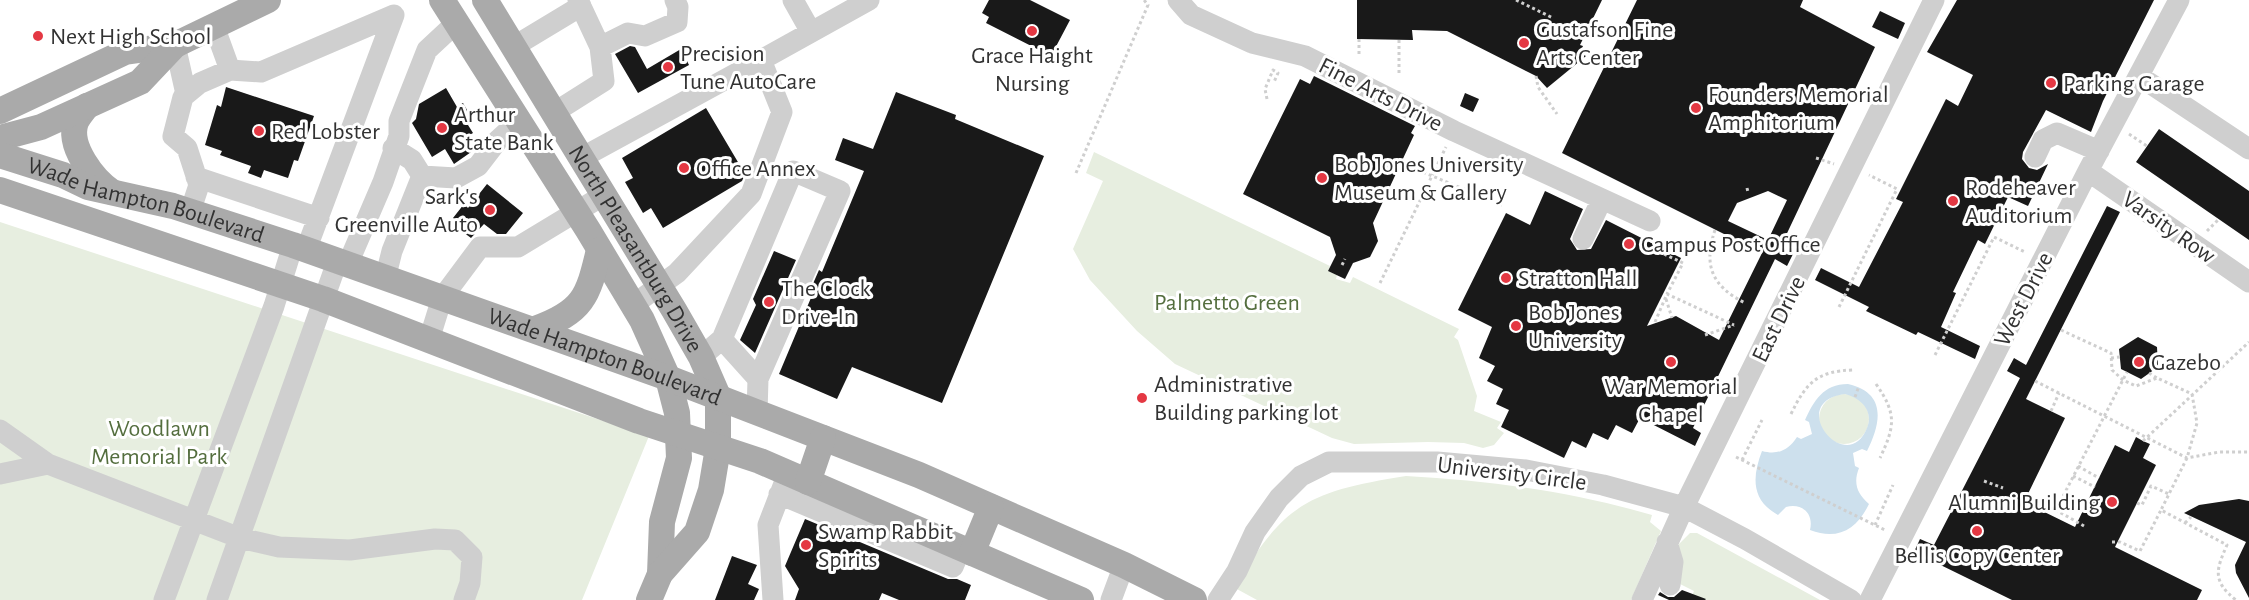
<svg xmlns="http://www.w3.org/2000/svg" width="2249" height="600" font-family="'Alegreya Sans',sans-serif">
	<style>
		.green { fill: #e7eee0 }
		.water { fill: #cde0ed; fill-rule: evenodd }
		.building { fill: #191919; fill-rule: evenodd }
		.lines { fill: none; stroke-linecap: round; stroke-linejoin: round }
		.path { stroke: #cfcfcf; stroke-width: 3; stroke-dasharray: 3 3; stroke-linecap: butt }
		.minor { stroke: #cfcfcf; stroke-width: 21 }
		.major { stroke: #aaa; stroke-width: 26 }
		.poi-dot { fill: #e43843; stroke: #fff; stroke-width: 2 }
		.labels { text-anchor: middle; stroke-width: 6; stroke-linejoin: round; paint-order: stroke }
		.poi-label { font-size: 24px; fill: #323232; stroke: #fff; text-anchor: start }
		.street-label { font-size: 24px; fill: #323232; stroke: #fff }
		.park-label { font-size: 24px; fill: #546e3e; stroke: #fff }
	</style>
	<rect width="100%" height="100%" fill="#fff"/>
	<!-- green -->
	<path class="green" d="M1094 152 1330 266 1328 271 1337 275 1336 279 1350 283 1353 277 1459 329 1454 337 1458 340 1477 396 1474 411 1501 422 1497 428 1504 433 1494 445 1483 448 1464 443 1428 442 1354 444 1332 438 1175 364 1137 331 1090 280 1073 249 1103 181 1086 173Z
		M0 222 649 436 582 600H0Z
		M1819 419a25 25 0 1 1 50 0a25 25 0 1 1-50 0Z
		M1406 476C1491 481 1570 491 1652 515L1650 522 1661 531 1631 600H1257L1235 588C1283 502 1312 491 1406 476Z
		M1690 533H1697L1820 600H1690L1694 591 1676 582 1678 545Z"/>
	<!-- water -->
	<path class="water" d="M1848 384C1887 393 1881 423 1867 451L1862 449 1853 453 1855 466 1859 468C1853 483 1857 494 1869 504 1857 529 1838 541 1810 530 1814 513 1802 503 1786 507L1778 515C1751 500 1752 477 1762 451 1777 455 1788 451 1797 437L1801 439 1812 434 1809 422 1805 420C1814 401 1823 384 1848 384ZM1845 394C1861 398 1874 411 1867 428 1847 478 1784 402 1845 394Z"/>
	<!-- building -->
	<path class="building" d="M989 0H1030L1070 20 1051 56 986 23 989 17 982 13Z
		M1357 0H1602L1580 45 1583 46 1580 53 1586 56 1547 88 1536 76 1447 31 1412 30 1413 40 1357 39Z
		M1637 0H1803L1800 7 1875 47 1781 246 1794 252 1787 266 1775 259 1693 428 1701 433 1695 446 1640 418 1632 433 1616 425 1608 440 1593 433 1586 448 1572 441 1564 458 1501 427 1509 410 1496 404 1503 389 1487 381 1495 366 1479 358 1492 327 1458 310 1506 213 1530 225 1545 191 1583 209 1570 239 1577 250 1591 249 1606 220 1681 258 1647 326 1676 316 1719 340 1762 253 1562 153ZM1768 191 1787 200 1768 240 1728 221 1737 203Z
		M1957 0H2154L2103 101 2091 132 2046 110 2023 152 2022 159 2029 168 2037 170 2048 164 2028 206 2008 197 1985 244 1978 240 1953 292 1956 293 1941 327 1980 346 1975 359 1918 332 1916 335 1866 311 1869 307 1815 280 1821 268 1859 287 1903 202 1896 199 1946 99 1958 106 1973 75 1927 52Z
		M1880 11 1905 23 1898 39 1872 27Z
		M630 46 635 47 647 69 681 49 689 65 638 93 615 54Z
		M1314 76 1415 126 1411 133 1414 135 1373 223 1378 241 1370 257 1353 263 1345 279 1328 271 1336 255 1330 237 1243 194 1300 79 1310 84Z
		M226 87 314 116 298 161 294 160 288 178 264 170 261 178 248 173 251 166 220 155 222 151 205 145 217 105 221 107Z
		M446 88 457 107 463 103 474 122 468 125 473 133 466 137 474 150 454 164 445 149 432 157 412 123 416 119 419 104Z
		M896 92 956 115 955 119 1044 156 942 403 852 367 837 399 779 374 813 293 808 295 819 270 822 272 864 171 835 160 843 138 873 149Z
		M1465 93 1479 99 1473 112 1460 106Z
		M706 108 745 174 742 181 663 228 651 208 643 213 625 182 633 178 622 158Z
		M2159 129 2249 191V240L2136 162Z
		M487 184 523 213 506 234H497L484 224 471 238 455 226 458 222 453 218 464 204 468 208Z
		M2107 206 2120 212 2026 399 2065 418 2024 502 2075 527 2115 445 2129 452 2136 437 2143 441 2150 444 2143 458 2156 465 2115 547 2202 590 2197 600H2012L1914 552 1920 539 1934 545 2020 378 2007 371 2014 358 2026 365Z
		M774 251 796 260 755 353 740 340 756 305 753 299Z
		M2138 337 2157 347 2158 367 2141 379 2121 369 2119 349Z
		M2239 499 2249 501V598L2236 573 2235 565 2246 542 2184 513 2199 505Z
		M805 519 948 579H957L971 585 965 600H899L882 593 879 600H795L799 589 785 566Z
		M732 556 757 565 748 584 759 589 754 600H715Z
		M1682 590 1706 599 1705 600H1669L1658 595 1660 592 1668 597H1674Z"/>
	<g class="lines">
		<!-- path -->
		<path class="path" d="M1516 0 1553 18
			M1574 24 1595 35
			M1359 39V55
			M1399 73V40
			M1536 76 1538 87 1557 114
			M1267 99 1265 89 1273 70 1278 73 1274 82
			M2129 134 2147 146
			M1816 158 1834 164
			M1401 163 1502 205
			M1076 173 1148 5 1144 0
			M1747 188 1748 192
			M1715 230C1703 266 1712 286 1745 303
			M2207 231 2219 219
			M1664 254 1683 263 1667 294
			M1342 265 1345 259
			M1380 283 1446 147
			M1666 299 1672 318
			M1839 307 1897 189 1869 175
			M1655 322 1667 294 1734 325
			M2061 330 2111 353 2112 370 2123 380 2136 386 2157 378 2192 394 2197 423 2187 458 2161 510
			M1705 335 1734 325
			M1935 355 1994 237 2025 252
			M2111 358 2120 357
			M2149 373 2157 378
			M2035 381 2187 458 2219 452H2249
			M1876 384C1897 414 1895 426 1880 458
			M1855 397 1859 386
			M2051 411 2059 393
			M1791 414C1806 383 1817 371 1853 370
			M2143 441 2249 342
			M1736 457 1885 530
			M1742 460 1762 420
			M2078 466 2099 478
			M2073 476 2095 487
			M1984 481 2003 488
			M2137 503 2142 505 2151 486 2169 494
			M2185 523 2191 517
			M1875 525 1893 485
			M2084 526 2056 510 2127 372
			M2112 542H2120L2140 551 2161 510 2227 545C2216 570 2212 581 2236 600"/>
		<!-- minor -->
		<path class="minor" d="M578 0 600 47
			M793 0 811 32
			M1178 0 1191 15 1252 43 1305 56 1454 131 1650 221
			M214 26 230 70
			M175 45 186 94
			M513 47 581 6
			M761 60 869 0
			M2139 76 2249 149
			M555 112 604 81 600 47 628 33 645 36 677 22 678 7 675 0
			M393 148 412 160 422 176
			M583 157 761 60 782 112 751 194 677 273 633 305
			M2035 157 2043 140 2057 133 2099 151
			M2088 171 2249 282
			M196 177 319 218
			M190 212 199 185 187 148 173 136 183 97 200 83 230 70 261 72 394 15 306 250
			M1583 239 1602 199
			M347 266 383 182 399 136V121L427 50 456 23
			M385 279 392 251 422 176 456 178 478 166 498 140 518 122
			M722 339 758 379
			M429 340 442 298 480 247H518L604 195
			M701 357 722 339 793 171 840 191 758 379 757 413
			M0 430 48 464
			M0 474 48 464 240 538 279 547 350 550 435 539 455 540 472 557 470 583 464 600
			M779 494 953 567 961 548
			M1667 542 1673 562 1670 585
			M164 600 274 306 293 245
			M217 600 337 262
			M773 600 768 525 785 481
			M1111 600 1124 565
			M1218 600 1237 571 1255 532 1279 498 1301 476 1329 462H1437L1526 470 1603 485 1684 507 1745 539 1851 600
			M1642 600 1684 507 1934 0
			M1870 600 2088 171 2179 0"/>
		<!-- major -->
		<g class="major">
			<path d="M442 0 588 230 642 320 668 378 677 413 679 458 662 522 660 574"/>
			<path id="s1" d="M485 0 674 310 701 357 718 396V448L711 490 697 532 660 574 649 600"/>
			<path d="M87 106C83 111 78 117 76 122 67 146 94 180 112 192"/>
			<path d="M0 111 125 52 175 45 268 0"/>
			<path d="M0 138 41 127 140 82 175 45"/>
			<path id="s2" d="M0 155 63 175 88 187 173 206 293 245 668 378 919 475 1124 565 1194 600"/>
			<path d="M0 190 323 299 639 421 760 461 1081 600"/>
			<path d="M535 329C583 312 588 297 599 250"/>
			<path d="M808 482 823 438"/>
			<path d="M972 553 991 507"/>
		</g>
	</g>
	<!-- markers -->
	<g class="poi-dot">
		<circle cx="1032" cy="31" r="6"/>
		<circle cx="38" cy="36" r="6"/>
		<circle cx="1524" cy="43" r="6"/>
		<circle cx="668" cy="67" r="6"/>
		<circle cx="2051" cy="83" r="6"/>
		<circle cx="1696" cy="108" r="6"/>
		<circle cx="442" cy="128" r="6"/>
		<circle cx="259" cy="131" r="6"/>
		<circle cx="684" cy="168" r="6"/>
		<circle cx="1322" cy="178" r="6"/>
		<circle cx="1953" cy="201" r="6"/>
		<circle cx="490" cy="210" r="6"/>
		<circle cx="1629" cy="244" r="6"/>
		<circle cx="1506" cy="278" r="6"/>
		<circle cx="769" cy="302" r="6"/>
		<circle cx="1516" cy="326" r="6"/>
		<circle cx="1671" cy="362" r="6"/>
		<circle cx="2139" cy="362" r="6"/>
		<circle cx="1142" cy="398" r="6"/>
		<circle cx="2112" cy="502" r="6"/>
		<circle cx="1977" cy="531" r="6"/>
		<circle cx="806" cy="545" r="6"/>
	</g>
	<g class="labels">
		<!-- poi labels -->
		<g class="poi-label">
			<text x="1536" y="37">Gustafson Fine<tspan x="1536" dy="28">Arts Center</tspan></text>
			<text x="50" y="44">Next High School</text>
			<text x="680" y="61">Precision<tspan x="680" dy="28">Tune AutoCare</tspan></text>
			<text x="1032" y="63" text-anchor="middle">Grace Haight<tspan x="1032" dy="28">Nursing</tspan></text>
			<text x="2063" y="91">Parking Garage</text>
			<text x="1708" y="102">Founders Memorial<tspan x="1708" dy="28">Amphitorium</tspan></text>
			<text x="454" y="122">Arthur<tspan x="454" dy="28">State Bank</tspan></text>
			<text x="271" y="139">Red Lobster</text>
			<text x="1334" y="172">Bob Jones University<tspan x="1334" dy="28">Museum &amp; Gallery</tspan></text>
			<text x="696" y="176">Office Annex</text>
			<text x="1965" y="195">Rodeheaver<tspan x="1965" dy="28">Auditorium</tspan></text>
			<text x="478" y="204" text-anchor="end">Sark's<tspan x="478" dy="28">Greenville Auto</tspan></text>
			<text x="1641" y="252">Campus Post Office</text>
			<text x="1518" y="286">Stratton Hall</text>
			<text x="781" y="296">The Clock<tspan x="781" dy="28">Drive-In</tspan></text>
			<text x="1528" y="320">Bob Jones<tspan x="1528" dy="28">University</tspan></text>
			<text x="2151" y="370">Gazebo</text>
			<text x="1154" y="392">Administrative<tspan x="1154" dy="28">Building parking lot</tspan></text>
			<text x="1671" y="394" text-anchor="middle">War Memorial<tspan x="1671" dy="28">Chapel</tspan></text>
			<text x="2100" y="510" text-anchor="end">Alumni Building</text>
			<text x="818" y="539">Swamp Rabbit<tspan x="818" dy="28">Spirits</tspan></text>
			<text x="1977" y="563" text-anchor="middle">Bellis Copy Center</text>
		</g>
		<!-- street labels -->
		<g class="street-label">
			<text transform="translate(1381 94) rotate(27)" y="8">Fine Arts Drive</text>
			<text dy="8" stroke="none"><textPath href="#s2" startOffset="153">Wade Hampton Boulevard</textPath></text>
			<text transform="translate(2169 227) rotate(35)" y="8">Varsity Row</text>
			<text dy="8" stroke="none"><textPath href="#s1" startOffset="291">North Pleasantburg Drive</textPath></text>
			<text transform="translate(2023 299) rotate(-63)" y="8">West Drive</text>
			<text transform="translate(1778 319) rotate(-64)" y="8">East Drive</text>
			<text dy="8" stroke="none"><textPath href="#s2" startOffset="638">Wade Hampton Boulevard</textPath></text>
			<text transform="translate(1512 473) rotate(7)" y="8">University Circle</text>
		</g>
		<!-- park labels -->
		<g class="park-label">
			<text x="1227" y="310">Palmetto Green</text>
			<text x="159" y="436">Woodlawn<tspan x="159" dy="28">Memorial Park</tspan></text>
		</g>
	</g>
</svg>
